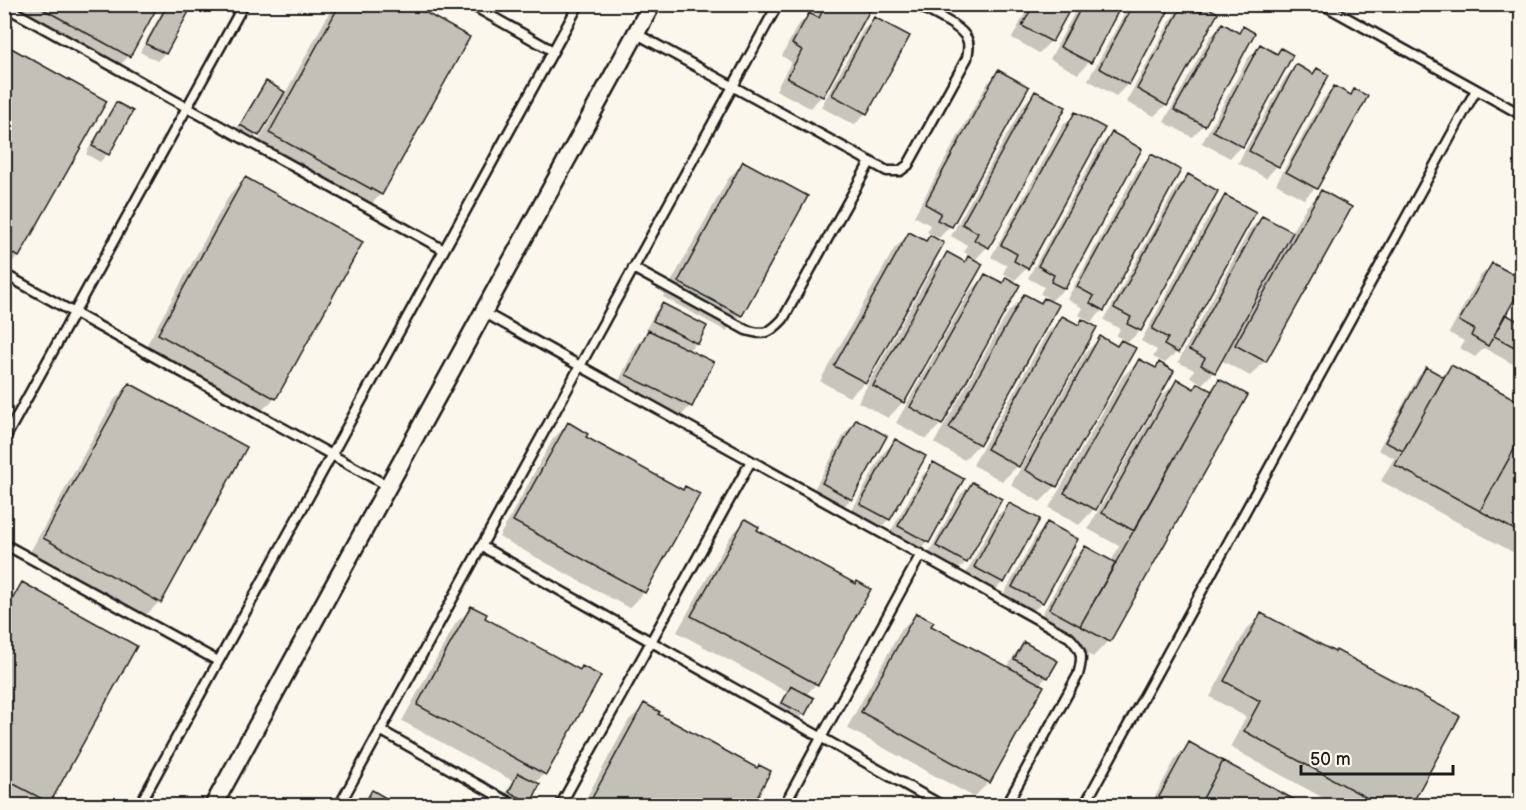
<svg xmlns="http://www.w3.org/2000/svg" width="1526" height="810" font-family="'Balsamiq Sans',sans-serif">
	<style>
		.shadow { fill: #0003 }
		.building { fill: #c3c0b8; stroke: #1c1c1c; stroke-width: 1.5 }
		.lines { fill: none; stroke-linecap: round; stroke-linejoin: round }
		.service-casing { stroke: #1c1c1c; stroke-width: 13 }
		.minor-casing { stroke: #1c1c1c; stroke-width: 21 }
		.service { stroke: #fbf7ec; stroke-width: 8 }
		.minor { stroke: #fbf7ec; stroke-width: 16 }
	</style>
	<rect width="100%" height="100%" fill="#fbf7ec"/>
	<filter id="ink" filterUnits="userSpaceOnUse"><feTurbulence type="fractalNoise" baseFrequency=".0167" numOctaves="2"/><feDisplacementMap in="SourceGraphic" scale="12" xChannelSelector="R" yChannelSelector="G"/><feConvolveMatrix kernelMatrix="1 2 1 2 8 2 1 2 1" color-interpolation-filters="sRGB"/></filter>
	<g filter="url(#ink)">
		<!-- shadow -->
		<path class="shadow" d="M4 4H157L129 56 113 72 4 12Z
			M166 4H191L165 53 157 61 140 52Z
			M334 4H407L381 194 366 210 254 149 277 108 274 107 258 135 250 142 234 133 259 91 266 83 285 94Z
			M821 4H865L822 96 810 108 776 90 791 62 782 56 797 26 809 15 815 17Z
			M1030 4H1071L1051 41 1039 53 1012 38Z
			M1079 4H1121L1089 62 1078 74 1050 59Z
			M1130 4H1171L1128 84 1116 96 1088 80Z
			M1184 5 1200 13 1205 8 1166 105 1154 116 1126 102 1173 16Z
			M875 19 866 113 854 125 821 107 863 30Z
			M1222 25 1238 34 1243 28 1253 34 1204 125 1192 137 1164 122 1210 37Z
			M4 46 18 256 4 270Z
			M1260 46 1276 55 1281 49 1291 55 1241 146 1230 158 1202 143 1248 58Z
			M1296 66 1312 75 1317 70 1327 75 1277 166 1266 178 1238 163 1285 78Z
			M999 72 1027 87 950 226 939 238 927 232 930 225 914 216 987 84Z
			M1334 87 1350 96 1355 91 1315 188 1304 199 1276 184 1323 99Z
			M1035 93 987 247 974 261 980 264 903 402 888 418 858 402 932 269 948 254 963 263 970 256 964 252 967 245 951 236 1024 104Z
			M117 104 107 154 100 162 86 154 109 112Z
			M1075 114 1027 268 1015 280 1003 273 1007 266 991 257 1063 125Z
			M1112 134 1140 149 1064 289 1050 302 979 444 964 460 934 443 1009 311 1024 296 1040 304 1047 297 1040 294 1044 287 1028 278 1100 146Z
			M1151 156 1103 310 1091 322 1079 315 1083 308 1067 299 1139 167Z
			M743 163 741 315 726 331 663 297 728 179Z
			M1188 176 1140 331 1126 344 1133 348 1056 486 1040 502 1011 485 1085 353 1100 338 1116 347 1123 339 1116 336 1120 329 1104 320 1176 188Z
			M245 178 275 398 259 413 144 350 230 194Z
			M1321 192 1265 361 1250 376 1221 360 1214 372 1200 386 1209 391 1219 381 1246 396 1108 641 1093 657 1066 642 1068 637 1038 621 1073 559 1085 548 1111 562 1119 546 1088 529 1162 396 1177 381 1193 390 1200 382 1190 377 1194 370 1178 362 1250 229 1262 218 1291 233 1306 207Z
			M1225 197 1177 352 1165 363 1153 357 1157 350 1141 341 1213 209Z
			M909 234 865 382 849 397 820 381 894 249Z
			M1492 265 1503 315 1522 325V369L1484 348 1475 357 1460 348 1464 341 1449 333 1480 276Z
			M986 276 1001 284 1006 279 941 424 926 439 896 423 970 291Z
			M663 304 705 327 696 343 688 351 712 363 690 406 679 418 616 387 637 344 650 331 646 329 655 312Z
			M1062 318 1078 326 1083 321 1018 466 1002 481 973 465 1047 333Z
			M1139 361 1154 369 1159 364 1172 371 1094 509 1079 525 1049 508 1123 376Z
			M1451 366 1522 405V557L1381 481 1394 458 1378 450 1418 377 1426 369 1440 377Z
			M130 384 159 602 144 617 29 554 114 400Z
			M857 421 851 499 839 511 811 495 845 433Z
			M568 424 584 438 682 491 644 592 629 608 499 537 553 439Z
			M895 441 889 519 877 531 849 516 883 453Z
			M933 464 927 542 916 554 887 538 922 476Z
			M972 484 966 562 954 574 926 558 960 495Z
			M1009 505 1003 582 991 594 963 579 997 516Z
			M745 521 755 530 855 585 869 590 816 684 806 695 803 714 796 721 775 711 787 692 677 632 730 537Z
			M1048 524 1076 540 1042 603 1030 614 1001 599 1036 536Z
			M22 584 135 646 46 806H11L4 802V604Z
			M472 608 483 619 579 671 599 677 544 774 535 783 529 802 526 806H513L502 800 513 781 402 721 456 623Z
			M916 614 929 627 1006 669 1016 652 1024 644 1047 677 1039 685 989 782 974 797 847 728 901 630Z
			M1262 614 1410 806H1338L1230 747 1246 717 1210 697 1246 630Z
			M645 705 656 715 756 769 751 806H582L629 720Z
			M1189 744 1303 806H1150L1177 756Z
			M372 792 383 802 389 806H359Z
			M819 799 831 806H812Z"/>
		<!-- building -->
		<path class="building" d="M34 4H159L130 57Z
			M168 4H193L166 54 146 44Z
			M340 4H410L470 37 382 195 269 133Z
			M826 4H868L872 6 823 97 787 78 802 50 792 44 809 13 819 18Z
			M1034 4H1073L1052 42 1022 26Z
			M1083 4H1122L1091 63 1060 47Z
			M1134 4H1172L1129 85 1099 68Z
			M1183 4H1187L1201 12 1205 6 1218 13 1167 106 1137 89Z
			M874 17 910 36 867 114 832 95Z
			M1222 23 1239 33 1243 26 1255 33 1205 126 1174 110Z
			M4 44 107 101 19 257 4 249Z
			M1260 44 1277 54 1281 48 1293 55 1243 147 1213 131Z
			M1296 64 1313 74 1317 68 1329 75 1279 167 1249 151Z
			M998 70 1029 87 952 227 937 220 941 213 925 204Z
			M266 81 285 92 259 136 240 125Z
			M1334 86 1351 95 1354 89 1368 96 1317 189 1286 172Z
			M1035 91 1066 107 989 248 974 240 978 233 962 224Z
			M116 102 133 111 109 155 92 146Z
			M1075 112 1105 128 1028 269 1014 261 1017 254 1001 245Z
			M1112 132 1142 149 1065 289 1051 282 1054 275 1038 266Z
			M1151 154 1181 170 1104 311 1090 303 1094 296 1077 287Z
			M743 161 808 196 742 316 678 282Z
			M1188 174 1218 191 1141 331 1127 324 1131 317 1114 308Z
			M245 177 363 242 276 399 158 334Z
			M1321 190 1352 207 1266 362 1235 345Z
			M1225 195 1256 212 1178 353 1164 345 1168 338 1152 329Z
			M1262 216 1293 232 1215 373 1201 365 1205 358 1189 350Z
			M909 232 926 241 930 235 944 243 866 383 834 366Z
			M947 252 965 262 968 256 983 264 904 403 873 386Z
			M1492 263 1522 279V286L1488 346 1471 336 1474 329 1459 321Z
			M985 274 1003 283 1006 277 1020 285 942 425 910 407Z
			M1024 294 1041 303 1044 298 1059 305 980 445 949 428Z
			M662 303 707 326 698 344 653 321Z
			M1505 314 1522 323V351L1494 336Z
			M1062 316 1079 325 1082 319 1097 327 1019 467 987 449Z
			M648 330 714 362 692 407 626 375Z
			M1100 336 1117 346 1121 340 1136 348 1057 487 1025 470Z
			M1139 359 1156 368 1159 362 1174 371 1096 510 1064 493Z
			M1451 365 1522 403V435L1480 511 1395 465Z
			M1426 367 1444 377 1403 451 1385 442Z
			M1177 379 1194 389 1197 383 1212 391 1134 531 1102 513Z
			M1219 379 1248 395 1110 642 1080 626Z
			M129 383 247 447 161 603 43 538Z
			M856 419 887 436 852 500 822 483Z
			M568 422 588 434 586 437 683 490 685 486 700 494 645 593 513 521Z
			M1522 435V534L1480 511Z
			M895 439 926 456 890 520 860 504Z
			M933 462 964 479 929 543 898 526Z
			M972 482 1002 499 967 563 936 546Z
			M1009 503 1040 519 1004 583 974 567Z
			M745 519 759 527 757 530 856 584 857 581 871 589 818 685 691 616Z
			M1047 522 1078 539 1043 603 1012 587Z
			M1085 546 1116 563 1080 626 1049 609Z
			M22 582 137 646 50 803 4 779V614Z
			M471 606 487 614 485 618 580 670 582 666 601 676 546 775 417 705Z
			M916 613 934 622 931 626 1044 686 990 783 861 712Z
			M1261 613 1335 652 1336 650 1460 716 1411 806H1382L1244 731 1260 701 1224 681Z
			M1024 642 1058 661 1048 678 1014 659Z
			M791 686 814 698 805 715 782 703Z
			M644 703 660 712 658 714 757 768 759 765 771 771 752 806H602L591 800Z
			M1189 742 1223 761 1199 806H1154Z
			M1223 761 1306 806H1199Z
			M518 773 540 784 531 803 509 792Z
			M372 790 386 798 385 801 392 806H363Z"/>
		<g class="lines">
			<!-- service casing -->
			<g class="service-casing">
				<path id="service" d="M470 4 553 51
					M1322 4 1522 115
					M4 6 444 250
					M637 34 887 171H900L908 165 967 58C968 51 970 45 967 39 961 25 929 12 916 4
					M633 268 746 330C765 336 770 333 783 319L870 162
					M4 274 388 486
					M483 312 580 366 778 4
					M4 440 244 4
					M4 544 218 661
					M481 546 943 806
					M380 730 516 806
					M139 806 579 4
					M339 806 580 366 1069 637C1083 651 1083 657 1078 675L1006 806
					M560 806 751 461
					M784 806 921 554
					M1084 806 1476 90"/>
			</g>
			<!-- minor casing -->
			<g class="minor-casing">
				<path id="minor" d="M213 806 652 4"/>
			</g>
			<!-- service -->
			<use href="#service" class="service"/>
			<!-- minor -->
			<use href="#minor" class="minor"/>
		</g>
	</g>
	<!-- margin -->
	<rect width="1526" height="810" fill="none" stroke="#fbf7ec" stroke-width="24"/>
	<rect x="12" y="12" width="1502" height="786" fill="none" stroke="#1c1c1c" stroke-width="2" filter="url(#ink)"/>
	<!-- scale -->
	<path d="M1301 765v9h152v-9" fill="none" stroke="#1c1c1c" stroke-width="3"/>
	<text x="1310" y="765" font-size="18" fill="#1c1c1c" stroke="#fbf7ec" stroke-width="4.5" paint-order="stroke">50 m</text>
</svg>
